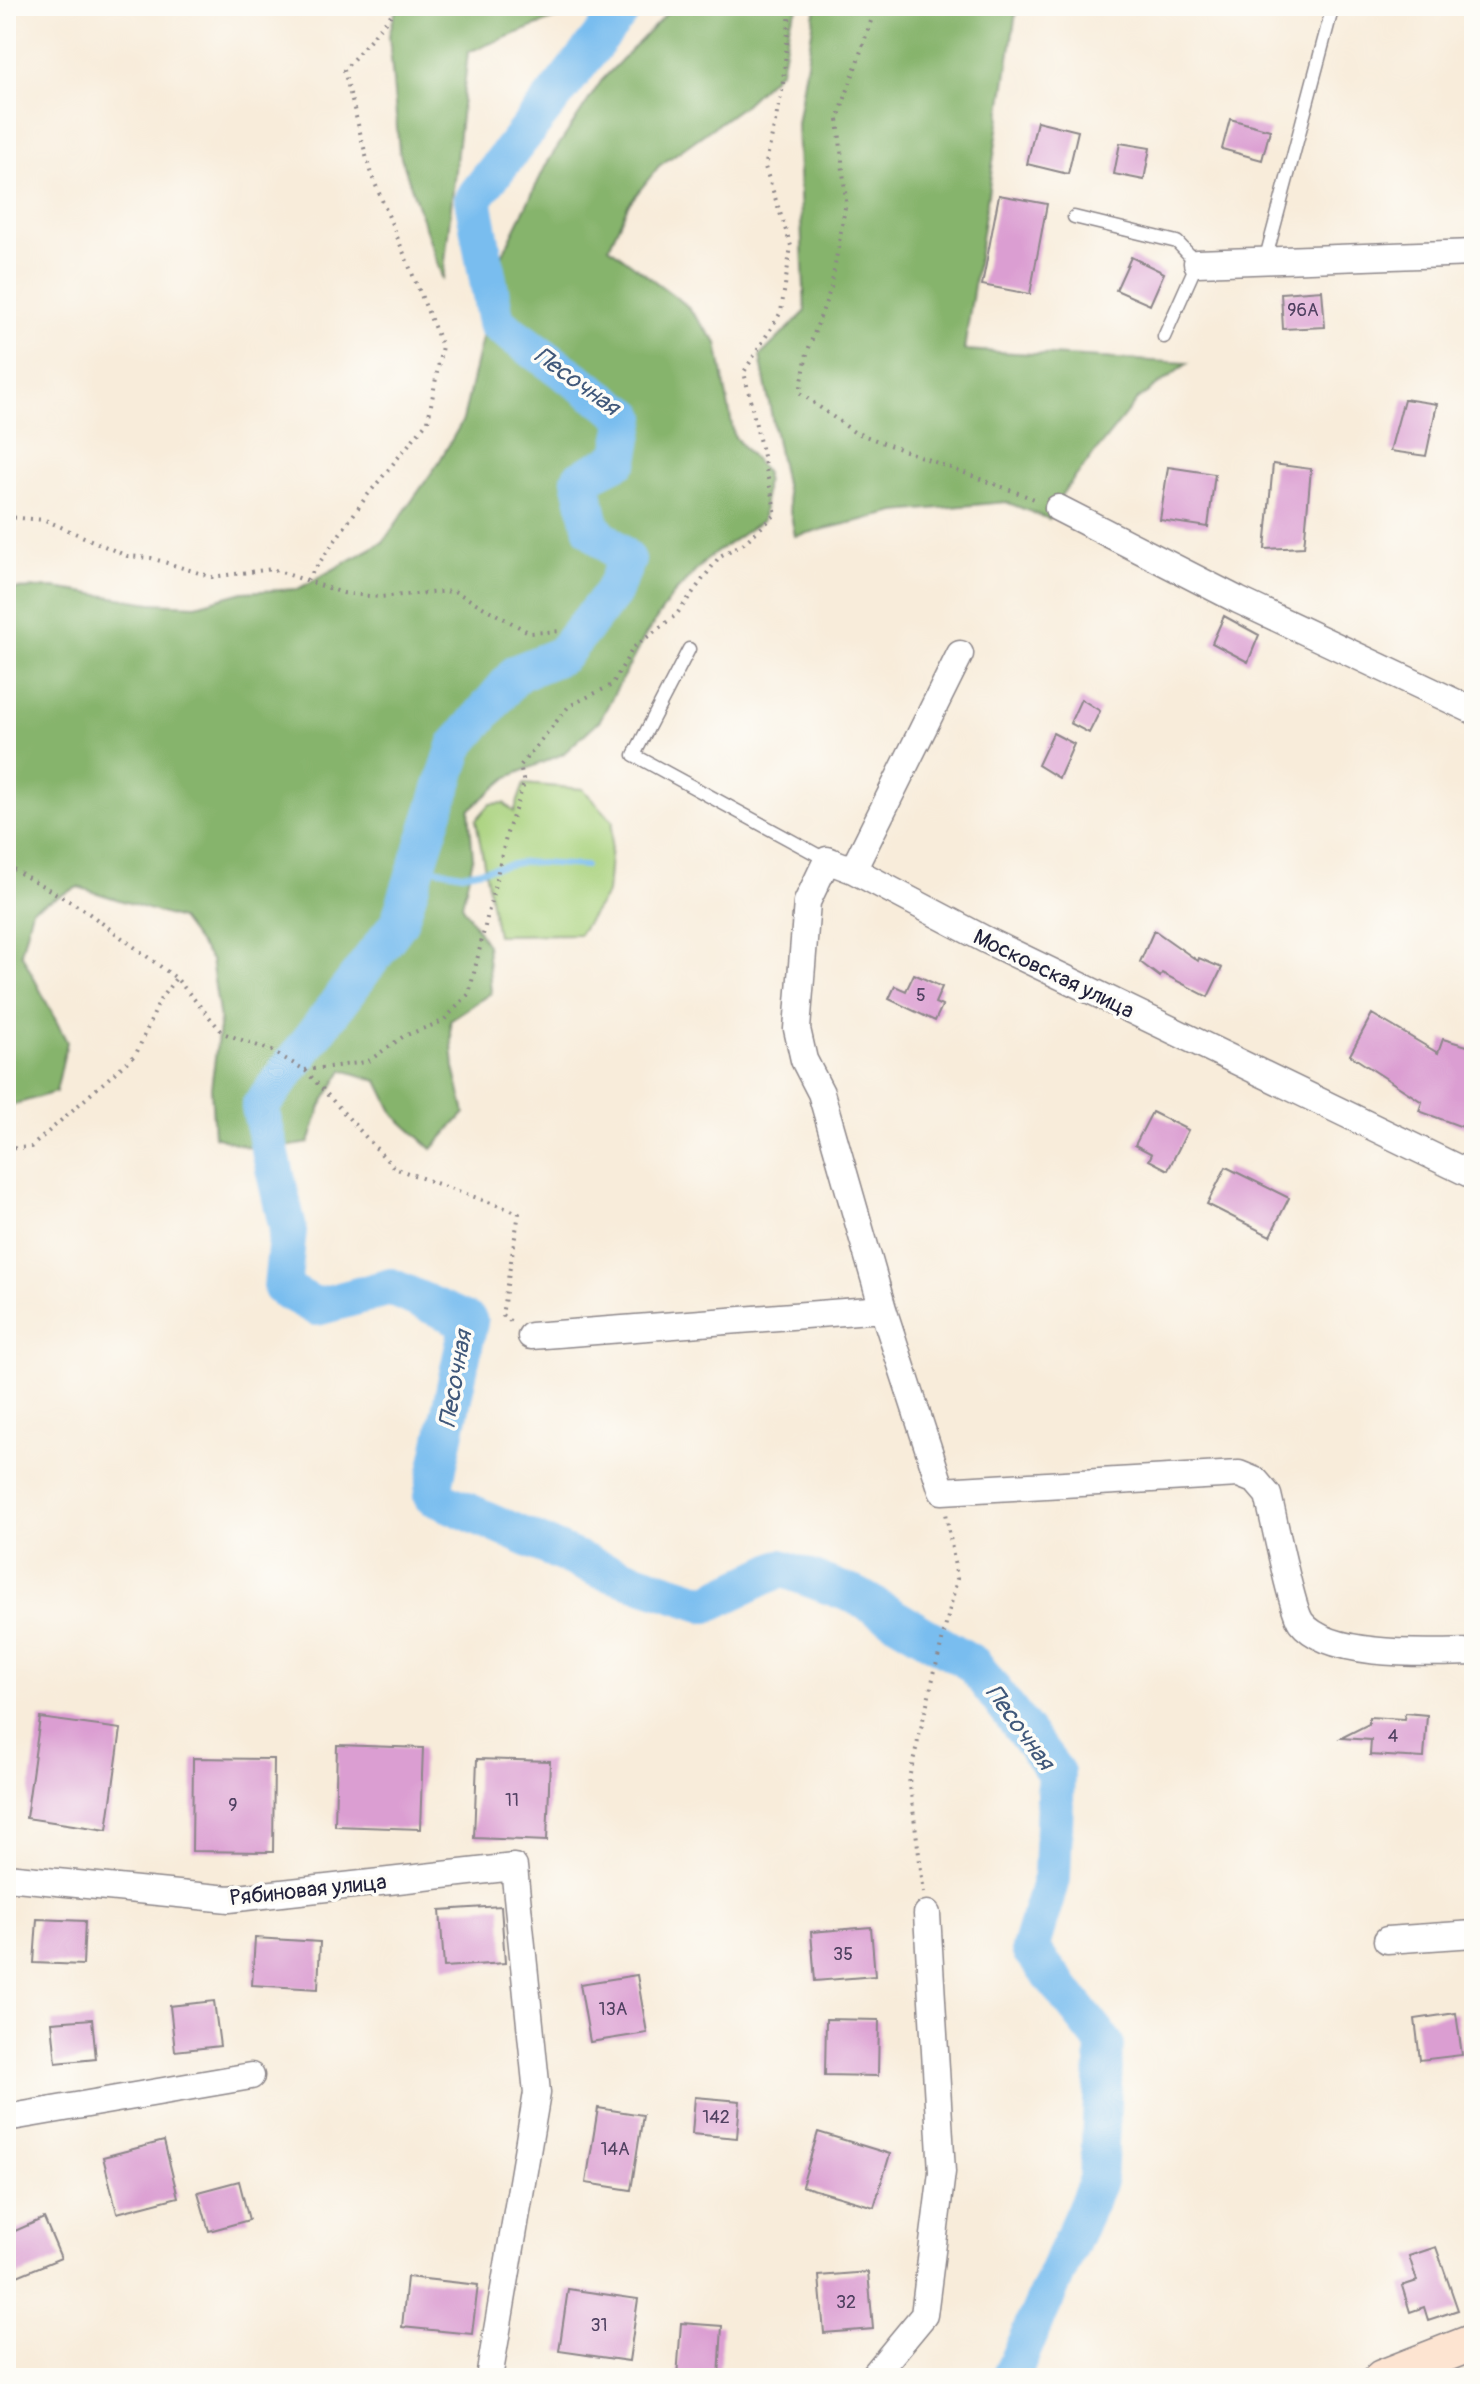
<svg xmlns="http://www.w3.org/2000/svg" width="1480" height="2384" font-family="Pangolin,sans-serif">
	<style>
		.green { fill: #a9d27d; stroke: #667a5c; stroke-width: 2 }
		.forest { fill: #86b46c; stroke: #546b54; stroke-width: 2 }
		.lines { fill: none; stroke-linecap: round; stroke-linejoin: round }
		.stream { stroke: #79bdef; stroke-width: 6 }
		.river { stroke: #79bdef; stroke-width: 38 }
		.building { fill: #db9ed2 }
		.lane-casing { stroke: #8d878a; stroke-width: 15 }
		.street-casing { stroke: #8d878a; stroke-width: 29 }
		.secondary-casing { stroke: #8d878a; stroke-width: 39 }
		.path { stroke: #8d878a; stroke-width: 4; stroke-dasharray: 2 6; stroke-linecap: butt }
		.lane { stroke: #fff; stroke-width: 12 }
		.street { stroke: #fff; stroke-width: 26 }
		.secondary { stroke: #fde4d1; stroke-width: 36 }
		.labels { text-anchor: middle; stroke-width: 7; stroke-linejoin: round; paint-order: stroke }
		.number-label { font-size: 18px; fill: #504161 }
		.street-label { font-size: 22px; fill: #22223b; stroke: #fdfcf7 }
		.water-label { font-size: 24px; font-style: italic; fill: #40587a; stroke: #fdfcf7 }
	</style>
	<rect width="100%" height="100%" fill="#fdfcf7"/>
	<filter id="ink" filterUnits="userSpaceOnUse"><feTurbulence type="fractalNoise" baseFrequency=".0125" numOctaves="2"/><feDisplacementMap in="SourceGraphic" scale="16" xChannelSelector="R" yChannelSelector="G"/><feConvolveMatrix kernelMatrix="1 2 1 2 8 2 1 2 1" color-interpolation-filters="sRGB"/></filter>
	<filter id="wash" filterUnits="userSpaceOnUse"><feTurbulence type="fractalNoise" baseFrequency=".006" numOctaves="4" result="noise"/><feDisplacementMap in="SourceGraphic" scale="32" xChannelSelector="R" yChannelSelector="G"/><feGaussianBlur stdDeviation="1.8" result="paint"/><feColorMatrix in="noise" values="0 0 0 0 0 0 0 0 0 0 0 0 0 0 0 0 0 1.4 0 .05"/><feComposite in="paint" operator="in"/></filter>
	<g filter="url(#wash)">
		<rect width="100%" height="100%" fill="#f8ecda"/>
		<!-- green -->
		<path class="green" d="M524 784 583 789 613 821 607 893 579 934 497 935 476 820 490 804 504 803 514 812Z"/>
		<!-- forest -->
		<path class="forest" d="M397 6H588L468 52 443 280 399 151 389 35Z
			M674 6H799L790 22 781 70 743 106 659 166 628 205 609 247 685 304 717 343 734 436 766 473 763 520 708 558 672 596 645 636 600 720 563 754 508 777 469 810 473 858 462 905 487 945 491 993 450 1020 454 1068 465 1113 432 1149 395 1116 378 1081 343 1070 321 1106 309 1143 260 1151 214 1136 211 1088 220 1020 211 960 180 919 78 887 32 909 21 953 67 1042 56 1092 6 1107V589L55 588 151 603 196 605 243 592 298 589 383 542 439 462 463 420 500 260 547 163 602 80Z
			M816 6H1017L964 350 1188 363 1137 400 1062 494 1049 519 1006 502 896 512 795 536 760 356 805 312 797 124Z"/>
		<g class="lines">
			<!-- stream -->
			<path class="stream" d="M418 866 462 874 523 862 585 866"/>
			<!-- river -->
			<path class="river" d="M625 6 473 199 496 323 628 417 620 459 580 479 592 529 627 560 612 593 562 655 517 673 456 746 399 922 260 1107 288 1229 282 1288 317 1307 391 1287 469 1322 432 1496 601 1570 706 1604 781 1568 857 1596 973 1664 1056 1773 1052 1876 1030 1949 1105 2044 1098 2181 1010 2378"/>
		</g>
		<g id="blocks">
			<!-- building -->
			<path class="building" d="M1230 119 1270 130 1262 160 1222 149Z
				M1037 121 1078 131 1068 174 1027 164Z
				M1120 143 1150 148 1144 180 1114 174Z
				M999 195 1047 204 1030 294 982 285Z
				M1131 257 1164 273 1150 305 1116 290Z
				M1322 290 1325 327 1283 329 1281 293Z
				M1404 399 1437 404 1426 456 1390 451Z
				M1273 464 1311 469 1304 547 1265 549Z
				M1168 467 1215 474 1208 527 1160 520Z
				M1224 616 1259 635 1248 662 1212 643Z
				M1081 699 1100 711 1089 733 1070 723Z
				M1053 733 1074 744 1059 778 1038 765Z
				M1154 930 1198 961 1199 958 1222 968 1208 997 1162 973 1160 977 1140 962Z
				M914 974 942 987 935 1003 942 1006 935 1021 889 999 895 986 906 991Z
				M1372 1014 1438 1053 1443 1039 1474 1048V1101L1465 1128 1419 1111 1422 1102 1350 1055Z
				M1152 1112 1188 1130 1168 1170 1149 1160 1152 1154 1135 1145Z
				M1226 1167 1289 1198 1270 1236 1207 1204Z
				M1405 1713 1427 1715 1424 1758 1370 1755 1371 1740 1341 1738 1369 1724V1717L1404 1719Z
				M40 1718 121 1729 107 1830 26 1818Z
				M337 1745 423 1748 420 1829 335 1826Z
				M193 1758 274 1759 273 1852 192 1851Z
				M477 1759 550 1761 547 1841 474 1838Z
				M501 1906 505 1963 444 1967 440 1910Z
				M37 1919 85 1921 83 1965 34 1963Z
				M871 1927 875 1976 815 1981 811 1932Z
				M255 1938 320 1942 318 1989 252 1985Z
				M637 1975 647 2033 590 2042 580 1984Z
				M214 2001 220 2046 175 2051 170 2006Z
				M1456 2013 1462 2055 1420 2060 1415 2019Z
				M92 2019 96 2059 56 2063 52 2022Z
				M826 2019 879 2020 878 2076 825 2075Z
				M695 2097 740 2101 737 2138 692 2134Z
				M598 2108 643 2115 631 2190 586 2183Z
				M818 2132 890 2154 874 2207 802 2186Z
				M164 2141 178 2197 117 2213 103 2157Z
				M239 2181 249 2220 209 2231 198 2192Z
				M44 2218 61 2258 15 2277 6 2255V2235Z
				M1436 2247 1458 2310 1428 2320 1424 2307 1410 2312 1402 2286 1417 2281 1409 2256Z
				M868 2272 873 2329 824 2333 819 2276Z
				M407 2277 478 2285 472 2334 402 2327Z
				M568 2289 638 2299 629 2361 559 2351Z
				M681 2323 722 2326 719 2378 677 2377Z"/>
		</g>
	</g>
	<g filter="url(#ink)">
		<use href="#blocks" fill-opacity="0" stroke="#8d878a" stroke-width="2"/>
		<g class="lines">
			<!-- lane casing -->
			<g class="lane-casing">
				<path id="lane" d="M1074 217 1177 242 1197 263 1164 337
					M1265 261 1333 6
					M689 649 634 755 827 860"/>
			</g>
			<!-- street casing -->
			<g class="street-casing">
				<path id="street" d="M1197 263 1474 253
					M1058 508 1238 600 1474 711
					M960 654 853 870 984 939 1474 1176
					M883 1309 942 1491 1239 1474 1256 1481 1268 1495C1274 1519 1291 1607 1301 1622 1329 1659 1431 1653 1474 1652
					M531 1336 883 1309 821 1093 804 1060 797 1029 807 902 827 860 853 870
					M6 1877 229 1899 514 1867 537 2093 489 2378
					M1387 1940 1474 1934
					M6 2118 251 2076
					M872 2378 924 2315 942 2172 927 1914"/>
			</g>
			<!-- secondary casing -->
			<g class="secondary-casing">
				<path id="secondary" d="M1382 2378 1474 2342"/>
			</g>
			<!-- path -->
			<path class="path" d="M876 6 838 119 846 202 831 288 807 353 800 393 854 432 1037 500
				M6 517 45 520 127 556 151 558 212 577 272 569 343 593 378 597 454 591 530 633 562 631
				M307 580 366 497 428 421 442 346 370 171 344 70 396 9 394 6
				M6 865 83 909 176 978 223 1033 272 1051 305 1070 394 1168 519 1213 502 1315 513 1323
				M305 1070 367 1062 404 1036 443 1021 469 994 507 833 524 784 520 766 569 706 612 685 633 648 676 615 720 556 744 543 776 514 744 372 781 312 791 246 765 167 782 91 790 12 793 6
				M6 1149 31 1147 136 1054 161 998 176 978
				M924 1893 909 1778 957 1579 946 1513"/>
			<!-- lane -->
			<use href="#lane" class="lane"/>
			<!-- street -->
			<use href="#street" class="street"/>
			<!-- secondary -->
			<use href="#secondary" class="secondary"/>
		</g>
	</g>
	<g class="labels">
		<!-- number labels -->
		<g class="number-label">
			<text x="1303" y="316">96А</text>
			<text x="921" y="1001">5</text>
			<text x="1393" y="1742">4</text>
			<text x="512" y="1806">11</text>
			<text x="233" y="1811">9</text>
			<text x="843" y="1960">35</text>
			<text x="613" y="2015">13А</text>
			<text x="716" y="2123">142</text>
			<text x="615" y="2155">14А</text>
			<text x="846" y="2308">32</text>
			<text x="599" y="2331">31</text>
		</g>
		<!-- street labels -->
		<g class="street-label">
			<text transform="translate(1054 973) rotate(26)" y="8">Московская улица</text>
			<text transform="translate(308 1889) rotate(-6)" y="8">Рябиновая улица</text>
		</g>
		<!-- water labels -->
		<g class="water-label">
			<text transform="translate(577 381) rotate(36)" y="8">Песочная</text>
			<text transform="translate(455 1379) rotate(-80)" y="8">Песочная</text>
			<text transform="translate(1020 1727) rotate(54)" y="8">Песочная</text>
		</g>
	</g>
	<!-- margin -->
	<rect width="1480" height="2384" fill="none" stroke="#fdfcf7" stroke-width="32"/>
</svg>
